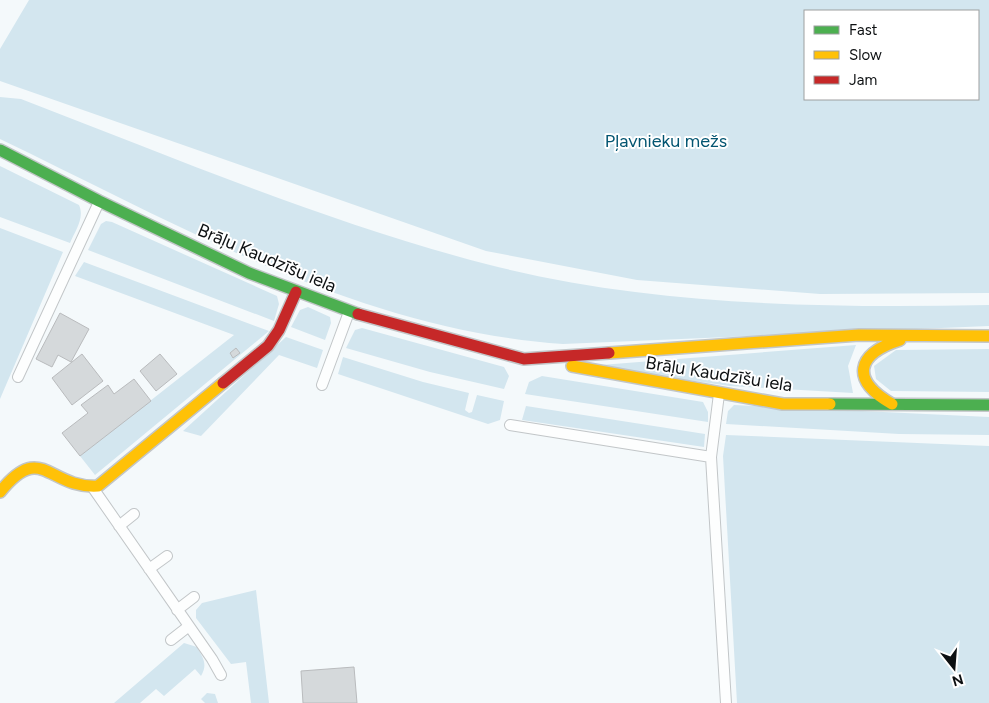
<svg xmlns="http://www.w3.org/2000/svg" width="989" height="703" font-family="Figtree,sans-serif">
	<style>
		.green { fill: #d3e6ef; fill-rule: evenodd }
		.building { fill: #d5d9db; stroke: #b9bbbd }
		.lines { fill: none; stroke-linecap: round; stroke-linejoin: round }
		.lane-casing { stroke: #c2c6c8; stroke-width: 12 }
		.fast-casing { stroke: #c2c6c8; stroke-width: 14 }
		.slow-casing { stroke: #c2c6c8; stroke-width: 14 }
		.jam-casing { stroke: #c2c6c8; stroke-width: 14 }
		.lane { stroke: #fdfefe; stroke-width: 10 }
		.fast { stroke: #4caf50; stroke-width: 11 }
		.slow { stroke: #ffc107; stroke-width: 11 }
		.jam { stroke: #c62828; stroke-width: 11 }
		.labels { text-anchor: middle; stroke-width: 4; stroke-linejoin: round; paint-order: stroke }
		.park-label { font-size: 18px; fill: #035571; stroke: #fff }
		.street-label { font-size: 18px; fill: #0d1012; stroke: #fff }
	</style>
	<rect width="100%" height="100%" fill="#f4f9fb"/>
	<!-- green -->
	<path class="green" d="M29 0H989V293L820 294 637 280 486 251 0 81V49ZM805 11H978V99H805Z
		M0 97 21 99C175 158 330 224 490 265 652 306 822 308 989 305V326L563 344C360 330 179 225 0 139Z
		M0 166 79 205C85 218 75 231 70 243L0 217Z
		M106 221 112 222 277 296 279 304 274 321 88 250 101 224Z
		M0 228 63 252 0 399Z
		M84 262 269 331 95 475 80 456 234 335 75 276Z
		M308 307 330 317 331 323 325 340 291 327 300 310Z
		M362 328 504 367 509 376 504 389 430 372 346 348 355 330Z
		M286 337 323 350 317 368 279 355 201 436 183 431Z
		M856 345 848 366 853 393 730 386 588 366Z
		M989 349V392L891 391 876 379 874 366 896 350Z
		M343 357 423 382 469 393 465 410 469 413 472 412 477 395 504 401 500 420 488 424 338 374Z
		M542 376 703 402 708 412V422L525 394 529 382Z
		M734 405 989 417V435L899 434 726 424 728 411Z
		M526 406 705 434 704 447 522 420Z
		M726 435 989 446V703H737L723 456Z
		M256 590 269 703H251L246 662 231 664 196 618V610L202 603Z
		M184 643 197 647C203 658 208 664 201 676L195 669 164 696 156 689 140 703H114Z
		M207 693 215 694 218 703H205L201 699Z"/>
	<!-- building -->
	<path class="building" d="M60 313 89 329 71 362 58 355 52 367 36 359Z
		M236 348 240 353 233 358 230 353Z
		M82 354 103 381 72 405 52 378Z
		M160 354 177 374 156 391 140 371Z
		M134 379 151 401 80 456 62 433 88 413 81 405 108 385 114 394Z
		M354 667 357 703H303L301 671Z"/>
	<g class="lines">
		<!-- lane casing -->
		<g class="lane-casing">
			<path id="lane" d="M18 377 99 202
				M322 385 349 312
				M510 425 711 457 726 703
				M711 457 719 394
				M93 488 212 659 221 675
				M119 526 134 514
				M149 569 167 556
				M177 610 194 597
				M171 640 189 626"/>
		</g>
		<!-- fast casing -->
		<g class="fast-casing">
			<path id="fast" d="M0 150 99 201 249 273 358 314
				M830 404 989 405"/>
		</g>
		<!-- slow casing -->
		<g class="slow-casing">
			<path id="slow" d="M609 353 859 335 989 336
				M572 366 783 404H830
				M892 404C850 380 856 354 900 340
				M0 492C42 440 48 489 98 486L223 383"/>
		</g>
		<!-- jam casing -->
		<g class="jam-casing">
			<path id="jam" d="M358 314 524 359 609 353
				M223 383 268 346 279 330 296 292"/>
		</g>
		<!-- lane -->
		<use href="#lane" class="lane"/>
		<!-- fast -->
		<use href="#fast" class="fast"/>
		<!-- slow -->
		<use href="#slow" class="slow"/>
		<!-- jam -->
		<use href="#jam" class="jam"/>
	</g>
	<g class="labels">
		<!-- park labels -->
		<g class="park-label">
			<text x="666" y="147">Pļavnieku mežs</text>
		</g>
		<!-- street labels -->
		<g class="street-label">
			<text transform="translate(267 258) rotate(23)" y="6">Brāļu Kaudzīšu iela</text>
			<text transform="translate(719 374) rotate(9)" y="6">Brāļu Kaudzīšu iela</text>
		</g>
	</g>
	<!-- legend -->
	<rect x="804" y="10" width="175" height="90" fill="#ffffff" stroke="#9e9fa0"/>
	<rect x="814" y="26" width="25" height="8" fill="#4caf50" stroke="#9e9fa0"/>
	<text x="849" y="35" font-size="15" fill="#0d1012">Fast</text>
	<rect x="814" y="51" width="25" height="8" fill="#ffc107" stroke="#9e9fa0"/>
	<text x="849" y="60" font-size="15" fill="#0d1012">Slow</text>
	<rect x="814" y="76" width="25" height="8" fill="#c62828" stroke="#9e9fa0"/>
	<text x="849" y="85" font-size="15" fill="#0d1012">Jam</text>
	<!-- north arrow -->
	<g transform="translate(954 668) rotate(163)" stroke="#ffffff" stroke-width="4" paint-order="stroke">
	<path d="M0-4L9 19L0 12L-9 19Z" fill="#0d1012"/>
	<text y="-8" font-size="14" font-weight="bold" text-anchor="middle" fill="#0d1012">N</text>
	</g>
</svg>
